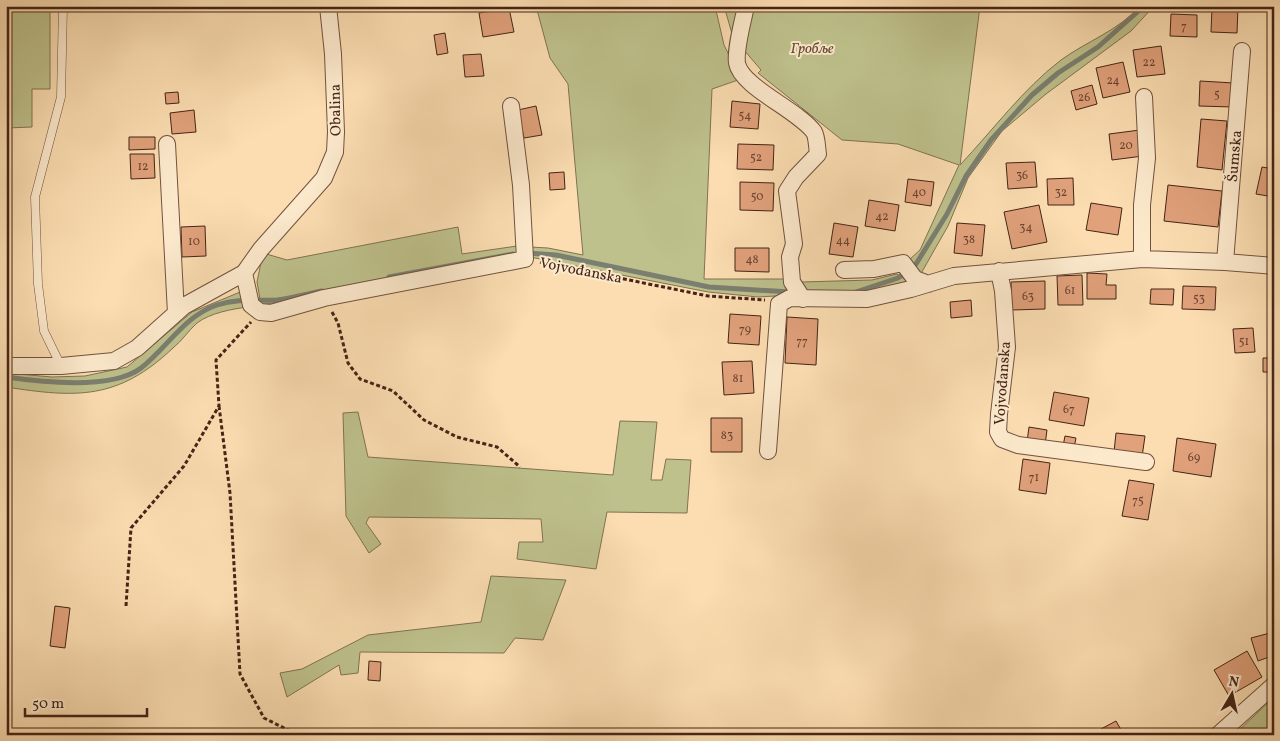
<svg xmlns="http://www.w3.org/2000/svg" width="1280" height="741" font-family="Vollkorn,serif">
	<style>
		.green { fill: #bec18c; stroke: #827252 }
		.lines { fill: none; stroke-linecap: round; stroke-linejoin: round }
		.stream { stroke: #7b7f70; stroke-width: 5 }
		.building { fill: #e0a17b; stroke: #452417 }
		.service-casing { stroke: #72523e; stroke-width: 9 }
		.minor-casing { stroke: #72523e; stroke-width: 18 }
		.path { stroke: #452417; stroke-width: 3; stroke-dasharray: 4 2.5; stroke-linecap: butt }
		.service { stroke: #fce9cc; stroke-width: 8 }
		.minor { stroke: #fce9cc; stroke-width: 16 }
		.labels { text-anchor: middle; stroke-width: 4; stroke-linejoin: round; paint-order: stroke }
		.number-label { font-size: 12px; fill: #6c4330 }
		.park-label { font-size: 15px; font-style: italic; fill: #634b34; stroke: #fce9cc }
		.street-label { font-size: 15px; fill: #452417; stroke: #fce9cc }
	</style>
	<rect width="100%" height="100%" fill="#fbddb1"/>
	<filter id="stains"><feTurbulence type="fractalNoise" baseFrequency=".004" numOctaves="4"/><feColorMatrix values="0 0 0 0 .2 0 0 0 0 .09 0 0 0 0 .02 0 0 0 .5 -.17"/></filter>
	<radialGradient id="worn" r=".72"><stop offset=".6" stop-color="#630" stop-opacity="0"/><stop offset="1" stop-color="#630" stop-opacity=".3"/></radialGradient>
	<!-- green -->
	<path class="green" d="M6 6H50V89H32V127L6 128Z
		M536 6H715L724 45 741 79 712 89 704 279H786L792 295 758 297 708 292 530 257V247L548 248 583 255 568 84 550 58Z
		M724 6H980L960 165C993 130 1023 89 1061 60 1087 41 1118 31 1140 6H1154L1131 31 1046 94 1002 131 968 178 948 226 919 277 909 260 920 250 959 165 898 144 842 140 758 73 761 70 733 37Z
		M458 227 462 254 517 246 516 257 261 305 257 282 263 253 287 260Z
		M897 274 910 283 882 292 810 296 801 282 872 280Z
		M245 290 248 307C232 309 210 313 197 323 188 331 182 341 173 348 118 400 77 398 6 387V373L52 377 85 376 127 367 192 312Z
		M358 412 368 457 613 475 620 421 657 422 651 480H662L666 459 691 460 687 513 607 512 596 569 517 559 519 542H543L541 519 369 517 366 523 381 544 369 553 346 516 343 413Z
		M491 576 566 580 543 640 515 638 504 653 360 652 358 673 341 675 339 665 287 697 280 673 302 669 368 635 481 622Z
		M1274 697V735H1234Z"/>
	<g class="lines">
		<!-- stream -->
		<path class="stream" d="M527 253 556 255 709 287 790 292
			M389 277 513 254
			M856 292 898 278 916 264 947 214 966 176 991 140 1032 95 1058 73 1098 47 1144 6
			M6 377C41 382 112 390 141 368 167 348 184 316 217 305 239 298 256 301 277 300 292 298 307 294 322 291"/>
	</g>
	<!-- building -->
	<path class="building" d="M799 6H824L823 11Z
		M1212 7H1238L1237 33 1211 32Z
		M509 8 514 32 483 37 479 13Z
		M1171 14 1197 15V37L1170 36Z
		M445 33 448 53 437 55 434 35Z
		M1161 46 1165 74 1137 77 1133 50Z
		M481 54 484 76 465 77 463 55Z
		M1123 62 1130 92 1103 98 1096 68Z
		M1200 81 1234 83 1233 107 1199 106Z
		M1092 85 1097 104 1076 110 1071 91Z
		M178 92 179 103 166 104 165 93Z
		M732 101 760 104 758 129 730 127Z
		M536 106 542 135 524 138 518 110Z
		M194 110 196 132 172 134 170 113Z
		M1201 119 1227 121 1222 170 1197 167Z
		M1140 130 1143 156 1112 160 1109 134Z
		M129 137H155V149L129 150Z
		M738 144 774 145 773 170 737 169Z
		M130 154H154L155 178 131 179Z
		M1035 162 1037 187 1008 189 1006 163Z
		M1262 167 1274 169V197L1256 194Z
		M564 172 565 189 550 190 549 173Z
		M1073 178 1074 205H1048L1047 179Z
		M908 179 934 182 931 206 905 202Z
		M740 182 774 183 773 211 740 210Z
		M1168 185 1222 191 1218 227 1164 221Z
		M869 200 899 205 895 231 865 226Z
		M1091 203 1122 208 1118 235 1086 230Z
		M1039 205 1047 242 1012 249 1004 212Z
		M1273 214H1274V242H1270Z
		M834 223 858 227 853 257 829 254Z
		M957 223 985 225 982 256 954 253Z
		M205 226 206 256 182 257 181 227Z
		M735 248H769V272L735 271Z
		M1087 273 1107 274 1106 285H1116V299H1087Z
		M1082 275 1083 305H1058L1057 276Z
		M1045 281V309L1012 310 1011 282Z
		M1183 286 1216 287 1215 310 1182 309Z
		M1151 289H1174L1173 305 1150 304Z
		M971 300 972 316 951 318 950 302Z
		M730 314 761 316 759 345 728 343Z
		M787 317 818 319 816 365 785 363Z
		M1253 328 1255 352 1235 353 1233 329Z
		M1263 358H1274V372H1263Z
		M752 361 754 393 724 395 722 362Z
		M1054 392 1089 398 1084 426 1049 420Z
		M711 418H742V452H711Z
		M1029 427 1047 430 1045 445 1027 442Z
		M1116 433 1145 436 1142 457 1114 452Z
		M1065 436 1076 438 1074 448 1063 446Z
		M1177 438 1216 444 1211 477 1173 471Z
		M1023 459 1050 463 1046 494 1019 490Z
		M1129 480 1154 484 1148 520 1122 516Z
		M55 606 70 608 65 648 50 646Z
		M1274 632V662L1272 656 1258 661 1251 638Z
		M1247 651 1262 677 1229 696 1214 670Z
		M369 661 381 662 380 681 368 680Z
		M1116 721 1124 735H1105L1101 729Z"/>
	<g class="lines">
		<!-- service casing -->
		<g class="service-casing">
			<path id="service" d="M61 366 44 331 38 284 35 197 61 97 63 6"/>
		</g>
		<!-- minor casing -->
		<g class="minor-casing">
			<path id="minor" d="M746 6C743 21 735 49 737 63 741 87 798 110 814 132 817 137 817 148 818 154L796 177 787 191 794 244 790 257 792 282 803 299
				M167 144 176 313
				M1142 259V205L1147 158 1144 97
				M1225 262 1242 51
				M844 270 874 269 903 263 915 279 928 284
				M999 271 1003 291 1007 347 999 414 998 432 1002 439 1018 445 1146 462
				M244 273 251 305 260 312 271 313 324 298 525 259 521 185 511 106
				M6 366H61L114 361 137 348 184 306 244 273 261 249 324 178 335 152 336 132 333 54 328 6
				M768 451 779 304 790 298 867 299 911 289 954 276 1142 259 1225 262 1274 266
				M1218 735 1274 685"/>
		</g>
		<!-- path -->
		<path class="path" d="M540 262 708 296 765 300
			M332 312 338 323 348 363 360 379 393 391 424 420 457 437 497 447 520 467
			M219 406 230 493 240 674 264 718 298 735
			M126 606 131 528 184 466 219 406 216 360 251 322"/>
		<!-- service -->
		<use href="#service" class="service"/>
		<!-- minor -->
		<use href="#minor" class="minor"/>
	</g>
	<g class="labels">
		<!-- number labels -->
		<g class="number-label">
			<text x="1184" y="30">7</text>
			<text x="1149" y="66">22</text>
			<text x="1113" y="84">24</text>
			<text x="1217" y="98">5</text>
			<text x="1084" y="101">26</text>
			<text x="745" y="119">54</text>
			<text x="1126" y="149">20</text>
			<text x="756" y="161">52</text>
			<text x="143" y="170">12</text>
			<text x="1022" y="179">36</text>
			<text x="919" y="196">40</text>
			<text x="1061" y="196">32</text>
			<text x="757" y="200">50</text>
			<text x="882" y="220">42</text>
			<text x="1026" y="231">34</text>
			<text x="969" y="243">38</text>
			<text x="843" y="244">44</text>
			<text x="194" y="245">10</text>
			<text x="752" y="263">48</text>
			<text x="1070" y="294">61</text>
			<text x="1028" y="300">63</text>
			<text x="1199" y="302">53</text>
			<text x="745" y="333">79</text>
			<text x="802" y="345">77</text>
			<text x="1244" y="345">51</text>
			<text x="738" y="382">81</text>
			<text x="1069" y="413">67</text>
			<text x="727" y="439">83</text>
			<text x="1194" y="461">69</text>
			<text x="1034" y="481">71</text>
			<text x="1138" y="504">75</text>
		</g>
		<!-- park labels -->
		<g class="park-label">
			<text x="812" y="53">Гробље</text>
		</g>
		<!-- street labels -->
		<g class="street-label">
			<text transform="translate(335 110) rotate(-91)" y="5">Obalina</text>
			<text transform="translate(1234 156) rotate(-85)" y="5">Šumska</text>
			<text transform="translate(581 270) rotate(11)" y="5">Vojvođanska</text>
			<text transform="translate(1002 383) rotate(-86)" y="5">Vojvođanska</text>
		</g>
	</g>
	<!-- margin -->
	<rect width="1280" height="741" fill="none" stroke="#fbddb1" stroke-width="25"/>
	<rect x="8" y="8" width="1265" height="726" fill="none" stroke="#452417" stroke-width="2.5"/>
	<rect x="12" y="12" width="1255" height="716" fill="none" stroke="#452417"/>
	<!-- north arrow -->
	<g transform="translate(1232 694) rotate(9)" stroke="#fce9cc" stroke-width="4" paint-order="stroke">
	<path d="M0-4L9 19L0 12L-9 19Z" fill="#452417"/>
	<text y="-8" font-size="14" font-weight="bold" text-anchor="middle" fill="#452417">N</text>
	</g>
	<!-- scale -->
	<path d="M25 708v8h122v-8" fill="none" stroke="#452417" stroke-width="2.5"/>
	<text x="32" y="708" font-size="15" fill="#452417" stroke="#fce9cc" stroke-width="4" paint-order="stroke">50 m</text>
	<rect width="100%" height="100%" filter="url(#stains)"/>
	<rect width="100%" height="100%" fill="url(#worn)"/>
</svg>
